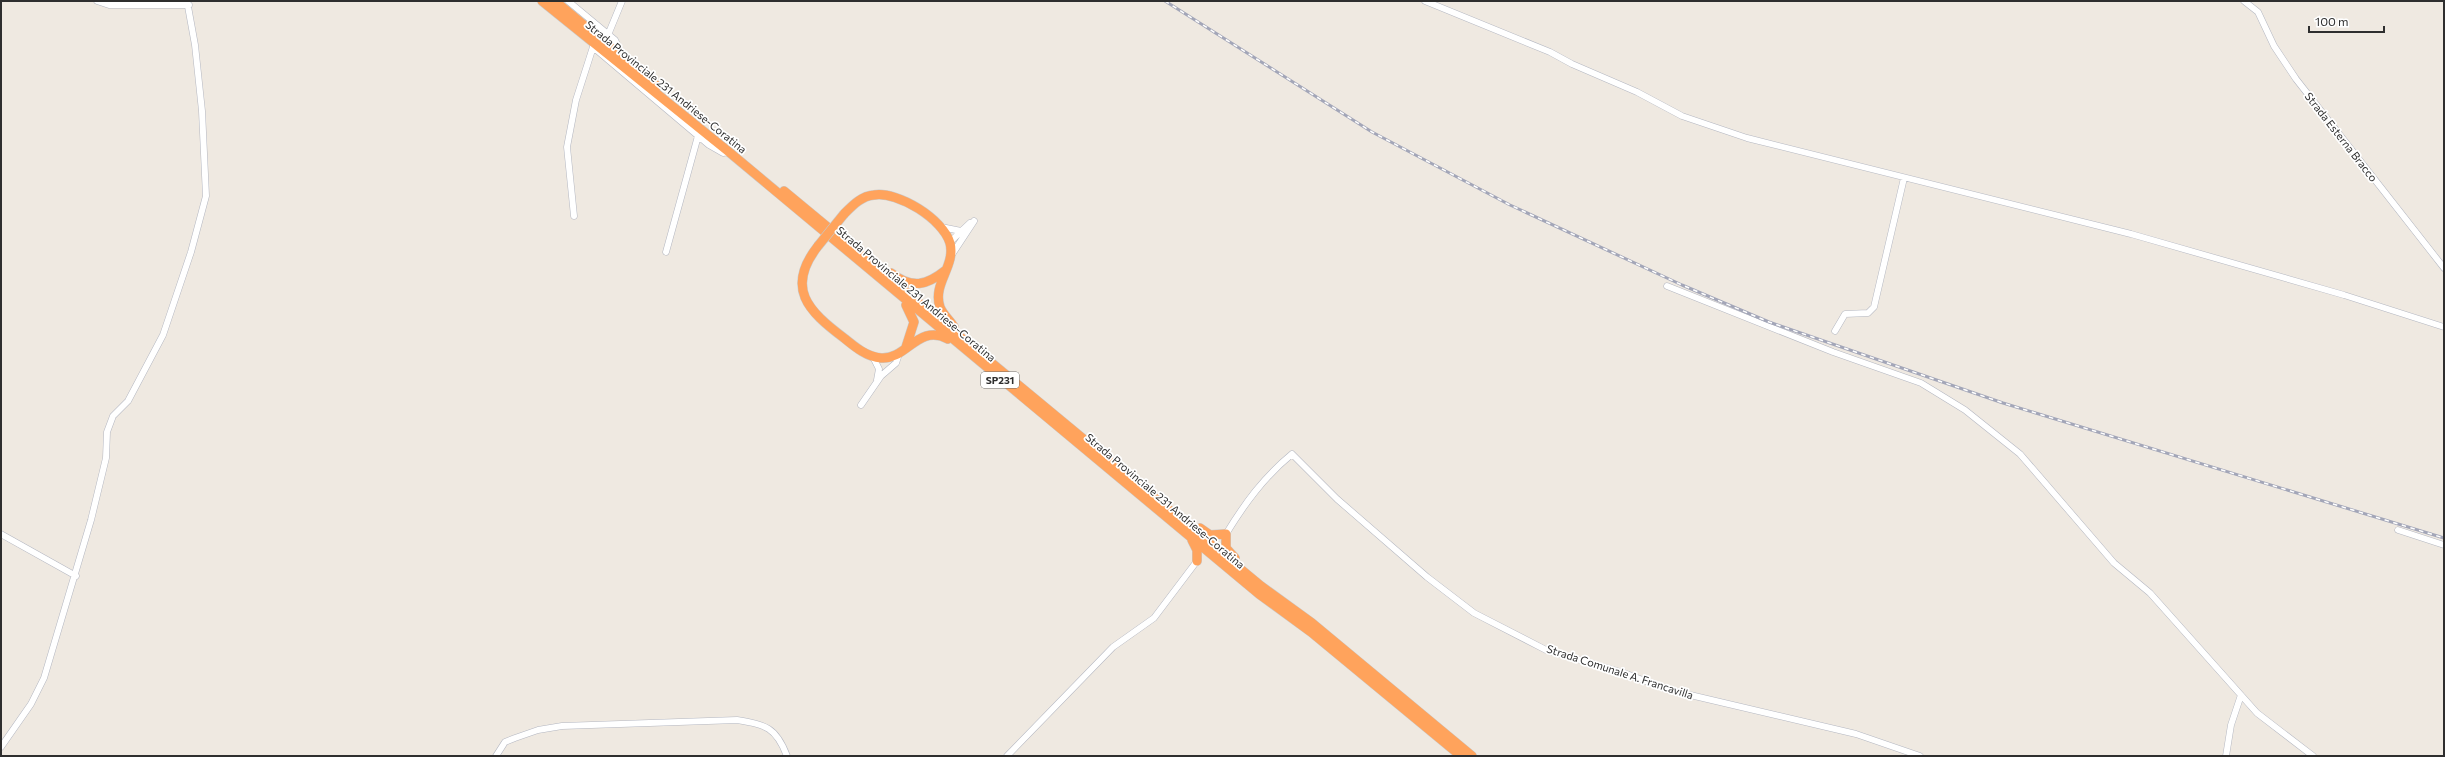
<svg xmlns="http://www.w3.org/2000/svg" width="2445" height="757" font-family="Commissioner,sans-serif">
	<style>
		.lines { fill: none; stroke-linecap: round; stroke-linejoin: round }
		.minor-casing { stroke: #b4b7c1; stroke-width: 7 }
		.highway-casing { stroke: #c9c9c9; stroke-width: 10 }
		.minor { stroke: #fff; stroke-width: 6 }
		.highway { stroke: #ffa35c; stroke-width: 9 }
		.rail-casing { stroke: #a3a6b8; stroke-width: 3 }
		.rail { stroke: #fff; stroke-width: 1.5; stroke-dasharray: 4.5; stroke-linecap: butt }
		.highway-bridge-casing { stroke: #c9c9c9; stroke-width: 10; stroke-linecap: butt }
		.highway-bridge { stroke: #ffa35c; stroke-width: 9 }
		.labels { text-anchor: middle; stroke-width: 3.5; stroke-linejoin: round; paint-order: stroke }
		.shield { fill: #fff; stroke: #6d6d6d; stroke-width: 1 }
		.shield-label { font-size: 10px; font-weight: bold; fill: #2e2e2e }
		.street-label { font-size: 11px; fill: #2e2e2e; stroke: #fff }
	</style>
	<rect width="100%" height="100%" fill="#efe9e1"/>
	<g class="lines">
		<!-- minor casing -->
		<g class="minor-casing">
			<path id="minor" d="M97 1 109 5H189
				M568 1 615 40 622 55
				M1425 1 1550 52 1572 64 1637 92 1682 116 1747 138 2131 234 2344 295 2444 327
				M2244 1 2258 12 2274 46 2296 79 2444 268
				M608 35 622 1
				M593 47 709 145 723 153 729 152
				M574 216 567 147 576 100 593 47
				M941 227 961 231
				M950 242 970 223
				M666 252 698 136
				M951 256 974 221
				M1667 286 1833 352 1921 383 1965 410 2020 454 2114 563 2150 593 2257 713 2313 756
				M1835 331 1845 314 1868 313 1874 307 1904 178
				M873 357 879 369 877 380
				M861 405 881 376 896 363 899 354
				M2398 530 2444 545
				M1 534 76 576
				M1226 534C1245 503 1264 477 1292 454L1337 499 1427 577 1474 613 1546 650 1624 673 1669 690 1856 734 1920 756
				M1 747 31 704 44 678 91 520 106 458 107 432 113 416 128 401 163 335 191 252 206 196 202 111 195 45 187 1
				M496 756 505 742 515 738 538 730 562 726 737 720C766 725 776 727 787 756
				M1007 756 1113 647 1154 618 1197 561
				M2226 756 2231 725 2241 695"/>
		</g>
		<!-- highway casing -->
		<g class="highway-casing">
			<path id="highway" d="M542 1 729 152 1259 594 1311 632 1461 756
				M555 1 657 86
				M784 191 1261 586 1312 623 1472 756
				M844 214C852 206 861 196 874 195 898 191 943 219 950 243 956 266 932 284 940 307 943 315 950 320 954 327
				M818 246C785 288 808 311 844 338 855 347 867 357 881 358 907 360 918 323 948 339
				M891 273C912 289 926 286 946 270
				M906 347 914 322 906 305
				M1200 528 1210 535 1226 534
				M1226 534V548L1235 558
				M1192 540 1197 550V561"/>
		</g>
		<!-- minor -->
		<use href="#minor" class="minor"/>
		<!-- highway -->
		<use href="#highway" class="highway"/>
		<!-- rail casing -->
		<g class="rail-casing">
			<path id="rail" d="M1165 1 1372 132 1510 205 1682 285 1769 322 2003 403 2444 538"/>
		</g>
		<!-- rail -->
		<use href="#rail" class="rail"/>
		<!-- highway-bridge casing -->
		<g class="highway-bridge-casing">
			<path id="highway-bridge" d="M818 246 844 214"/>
		</g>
		<!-- highway-bridge -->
		<use href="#highway-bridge" class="highway-bridge"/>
	</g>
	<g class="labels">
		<!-- shield labels -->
		<rect class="shield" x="981" y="372" width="38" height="16" rx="3"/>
		<g class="shield-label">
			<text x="1000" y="384">SP231</text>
		</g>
		<!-- street labels -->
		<g class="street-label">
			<text transform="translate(666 87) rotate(39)" y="4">Strada Provinciale 231 Andriese-Coratina</text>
			<text transform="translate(2341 137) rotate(52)" y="4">Strada Esterna Bracco</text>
			<text transform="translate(916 294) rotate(40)" y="4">Strada Provinciale 231 Andriese-Coratina</text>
			<text transform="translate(1165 501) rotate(40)" y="4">Strada Provinciale 231 Andriese-Coratina</text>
			<text transform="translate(1620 672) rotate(18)" y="4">Strada Comunale A. Francavilla</text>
		</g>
	</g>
	<!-- border -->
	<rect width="2445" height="757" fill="none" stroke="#2e2e2e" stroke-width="4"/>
	<!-- scale -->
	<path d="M2309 26v6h75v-6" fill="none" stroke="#2e2e2e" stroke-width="2"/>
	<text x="2315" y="26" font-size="12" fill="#2e2e2e" stroke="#ffffff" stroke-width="3" paint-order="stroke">100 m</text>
</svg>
